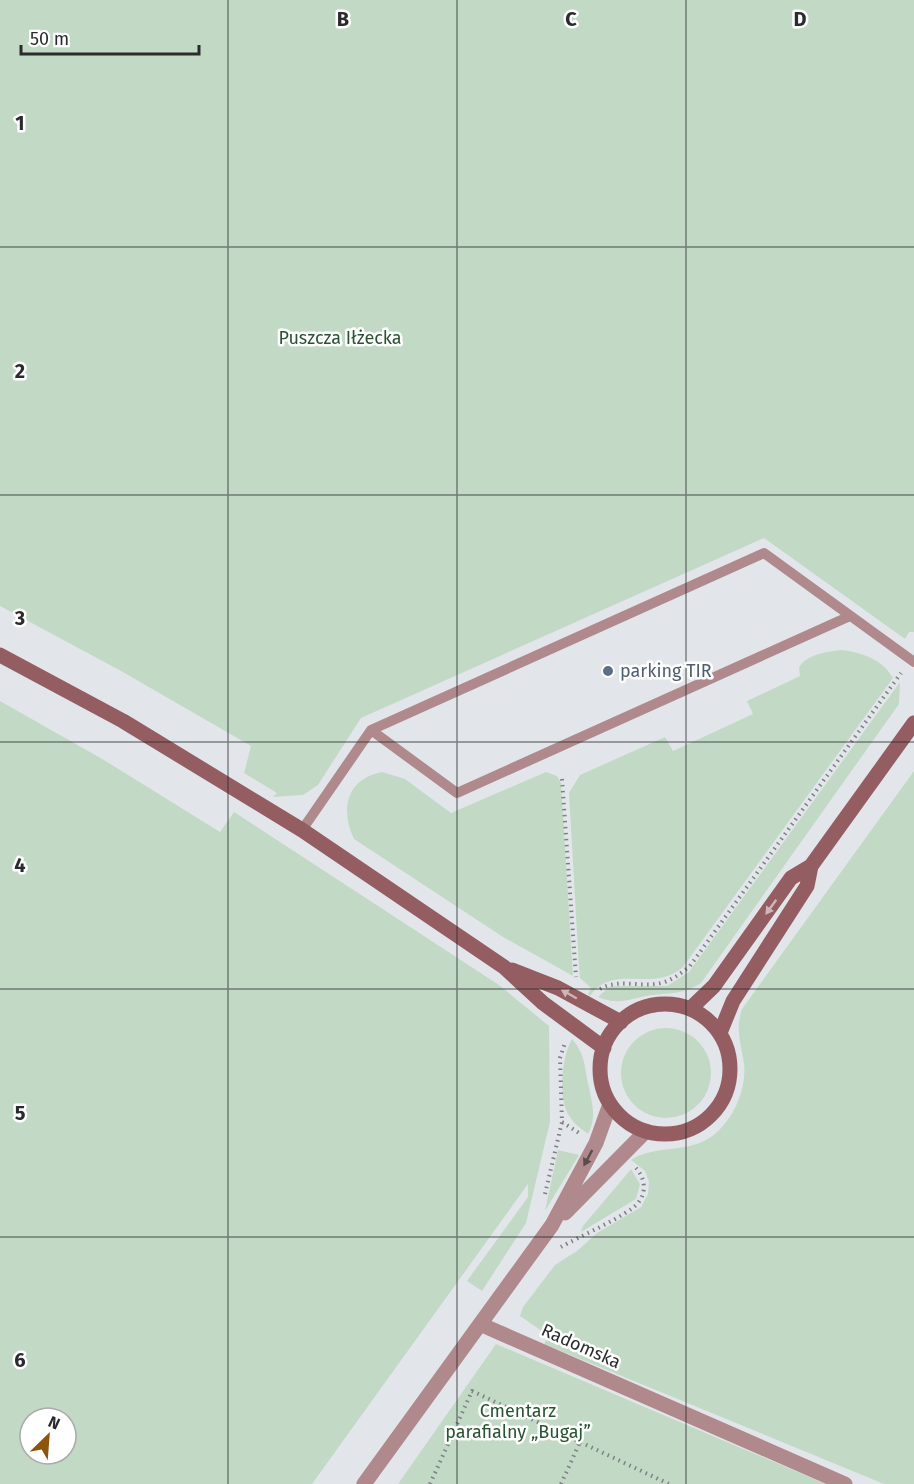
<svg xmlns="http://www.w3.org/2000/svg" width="914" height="1484" font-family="'Fira Sans',sans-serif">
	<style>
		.green { fill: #c2dac5; fill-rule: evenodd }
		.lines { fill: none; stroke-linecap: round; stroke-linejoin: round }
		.path { stroke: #7e8083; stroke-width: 4; stroke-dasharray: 1.5 4.5; stroke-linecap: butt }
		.service { stroke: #b0898c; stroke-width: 10 }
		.minor { stroke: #b0898c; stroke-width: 15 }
		.tertiary { stroke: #b0898c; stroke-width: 15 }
		.secondary { stroke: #935d62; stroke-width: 15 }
		.oneway { fill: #ceb6b8 }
		.oneway2 { fill: #594c4e }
		.grid { fill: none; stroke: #2a2b2d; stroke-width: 1.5; stroke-opacity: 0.55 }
		.service-dot { fill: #5c6f8a; stroke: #fff; stroke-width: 2 }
		.labels { text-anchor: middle; stroke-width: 5; stroke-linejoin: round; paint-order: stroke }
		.park-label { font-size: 18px; fill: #285330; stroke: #fff }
		.service-label { font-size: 18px; fill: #4e5e75; stroke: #fff; text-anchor: start }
		.street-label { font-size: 18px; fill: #2a2b2d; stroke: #fff }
		.grid-label { font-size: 20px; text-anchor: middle; font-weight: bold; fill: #2a2b2d; stroke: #fff; stroke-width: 5; stroke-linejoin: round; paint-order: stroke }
	</style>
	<rect width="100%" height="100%" fill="#e2e6ea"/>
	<!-- green -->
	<path class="green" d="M0 0H914V632H909L905 639 764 538 361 718 318 785 303 795 273 797 277 793 244 773 251 746 121 671 0 606Z
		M842 650C863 653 882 659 893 678L683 967C652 994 614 962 590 996L588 994 591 988 580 978 579 968 569 793 580 775 665 737 673 751 753 714 747 701 800 676 799 668C805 655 828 651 842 650Z
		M900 682 899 704 701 983C684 994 672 993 652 995 632 998 619 1006 598 997L609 987 615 986H667L689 972Z
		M0 701 104 760 220 832 234 812 499 985 549 1026 550 1122 526 1223 482 1291 467 1281 528 1197V1184L312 1484H0ZM30 1418H66V1454H30Z
		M914 771V1484H884L544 1344 549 1336 520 1316 523 1307 555 1265 577 1251 597 1233 641 1207 648 1194 649 1182 645 1171 631 1160C653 1146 678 1152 702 1142 729 1130 747 1093 744 1064 741 1043 735 1029 742 1009Z
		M382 772 405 779 451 813 546 772 557 776 561 783 573 976 503 937 354 839C340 810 346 779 382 772Z
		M621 1073a45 45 0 1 1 90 0a45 45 0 1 1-90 0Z
		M572 1039C586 1055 584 1067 589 1087 592 1104 597 1117 588 1134 580 1128 573 1123 568 1114 558 1096 562 1056 572 1039Z
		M558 1150 579 1155 545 1211Z
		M631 1169 640 1184 636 1199 581 1232 583 1226Z
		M496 1344 826 1484H398Z"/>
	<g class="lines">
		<!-- path -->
		<path class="path" d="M562 779 576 977
			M600 989C619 978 641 988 661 983 673 980 681 973 690 966L901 673
			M562 1122 579 1133
			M545 1194 562 1122 560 1058 565 1043
			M561 1247C578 1237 627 1216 638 1203 647 1192 645 1178 636 1168
			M430 1484 472 1391 669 1484
			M561 1484 580 1442"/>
		<!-- service -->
		<path class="service" d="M371 730 457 793 850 616
			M302 830 371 730 764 553 914 662"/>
		<!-- minor -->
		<path class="minor" d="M482 1325 845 1484"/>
		<!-- tertiary -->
		<path class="tertiary" d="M565 1213 646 1131
			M364 1484 552 1225 596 1143 610 1104"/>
		<!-- secondary -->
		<path class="secondary" d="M0 655 123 721 302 830 504 967 543 1003 604 1048
			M512 970 558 988 621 1022
			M600 1069a65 65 0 1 1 130 0a65 65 0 1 1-130 0Z
			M690 1009 714 986 791 878 811 866 914 723
			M720 1033 733 1001 807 886 811 866"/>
	</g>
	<!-- one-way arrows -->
	<defs><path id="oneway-solid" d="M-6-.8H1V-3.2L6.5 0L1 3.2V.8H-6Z" transform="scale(1.5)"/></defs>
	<g class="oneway">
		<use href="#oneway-solid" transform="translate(771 907) rotate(126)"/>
		<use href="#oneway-solid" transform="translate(569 994) rotate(-150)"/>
	</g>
	<use class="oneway2" href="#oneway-solid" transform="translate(588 1158) rotate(118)"/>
	<!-- grid -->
	<path class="grid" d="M228 0V1484M457 0V1484M686 0V1484M0 247H914M0 495H914M0 742H914M0 989H914M0 1237H914"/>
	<!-- markers -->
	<circle class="service-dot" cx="608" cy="671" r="6"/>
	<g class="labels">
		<!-- park labels -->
		<g class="park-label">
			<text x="340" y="344">Puszcza Iłżecka</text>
			<text x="518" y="1417">Cmentarz<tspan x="518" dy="21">parafialny „Bugaj”</tspan></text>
		</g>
		<!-- service labels -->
		<g class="service-label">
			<text x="620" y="677">parking TIR</text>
		</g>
		<!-- street labels -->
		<g class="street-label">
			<text transform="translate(581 1346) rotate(24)" y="6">Radomska</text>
		</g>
	</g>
	<g class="grid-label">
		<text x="343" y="26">B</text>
		<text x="571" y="26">C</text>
		<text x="800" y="26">D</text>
		<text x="20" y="130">1</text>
		<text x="20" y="378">2</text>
		<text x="20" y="625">3</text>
		<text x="20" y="872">4</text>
		<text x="20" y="1120">5</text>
		<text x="20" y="1367">6</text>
	</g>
	<!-- north arrow -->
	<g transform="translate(48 1436) rotate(25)"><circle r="28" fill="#ffffff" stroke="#aaaaab" stroke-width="1.5"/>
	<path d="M0-4.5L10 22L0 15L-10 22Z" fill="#8d550b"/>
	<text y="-9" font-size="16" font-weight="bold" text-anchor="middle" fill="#2a2b2d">N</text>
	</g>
	<!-- scale -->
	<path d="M21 45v9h178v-9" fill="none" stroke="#2a2b2d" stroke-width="3"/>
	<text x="30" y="45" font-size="18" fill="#2a2b2d" stroke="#ffffff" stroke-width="4.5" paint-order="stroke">50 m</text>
</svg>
